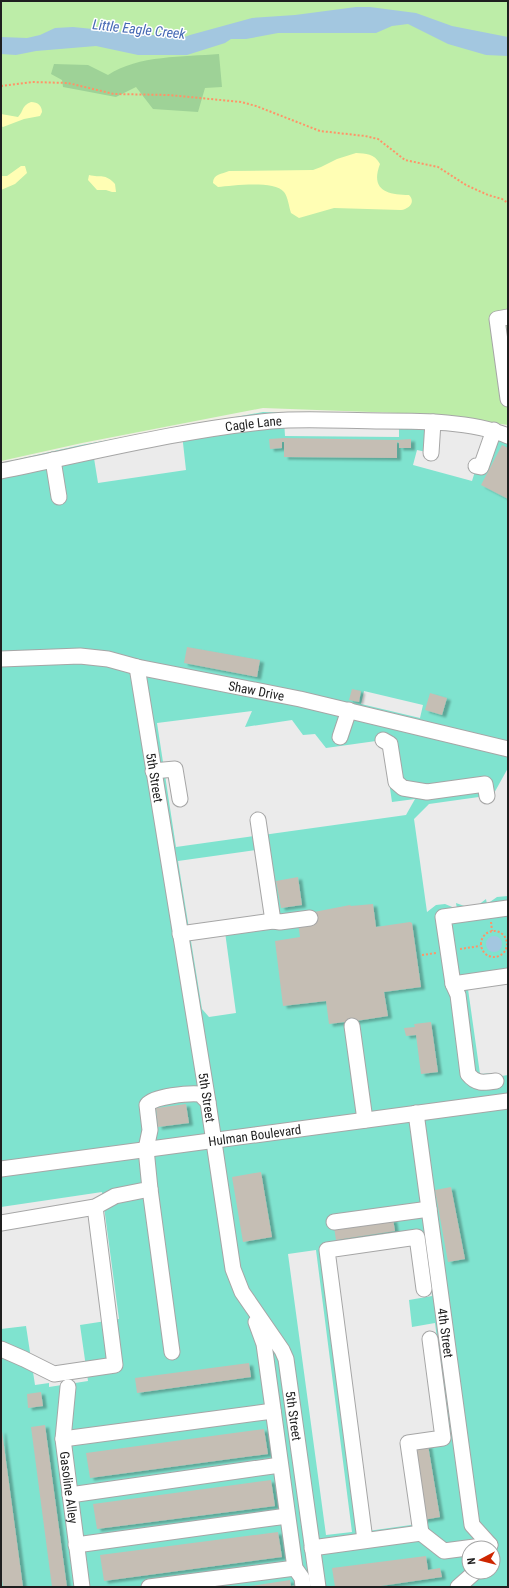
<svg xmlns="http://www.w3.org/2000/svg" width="509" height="1588" font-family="'Roboto Condensed',sans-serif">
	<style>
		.grass { fill: #bdeda8 }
		.forest { fill: #9ed297 }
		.sand { fill: #fffeb4 }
		.pitch { fill: #7fe3cf; fill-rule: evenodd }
		.parking { fill: #ebebeb }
		.water { fill: #a3c7e0 }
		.building { fill: #c5beb4; filter: url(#shadow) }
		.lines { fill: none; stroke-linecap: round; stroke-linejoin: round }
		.minor-casing { stroke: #a6a6a6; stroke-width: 17 }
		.path { stroke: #ff9367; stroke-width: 2; stroke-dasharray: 2 2; stroke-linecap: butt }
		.minor { stroke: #fff; stroke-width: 15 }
		.labels { text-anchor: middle; stroke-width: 3; stroke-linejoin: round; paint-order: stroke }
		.street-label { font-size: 13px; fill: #1f1f1f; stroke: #fff }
		.water-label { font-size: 14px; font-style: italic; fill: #4669b4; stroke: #fff }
	</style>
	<defs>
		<filter id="shadow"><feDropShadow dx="4" dy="2.5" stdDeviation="1" flood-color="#0004"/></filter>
	</defs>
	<rect width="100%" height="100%" fill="#f0efe5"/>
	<!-- grass -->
	<path class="grass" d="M1 1H508V425L425 414 263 408 82 443 1 461Z"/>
	<!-- forest -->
	<path class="forest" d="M219 54 222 87 205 88 198 112 153 109 136 87 116 97 63 87 62 80 51 74 54 64 88 65 108 75C138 55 184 57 219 54Z"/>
	<!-- sand -->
	<path class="sand" d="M31 102C38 102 42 106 42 112L40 116 24 119 3 127 1 126V114L18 117C24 111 21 106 31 102Z
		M356 153C366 154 374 153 380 164 370 190 387 195 409 195 416 202 409 209 401 210L334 208 299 218 291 213C289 207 288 197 284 192 274 180 232 186 218 187L213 183C213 174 222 174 229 171L313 170 321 167 337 159Z
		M21 166H25L27 173 15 184 1 190V176H7Z
		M89 175C101 178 105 173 115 184L116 192H112L106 190H97L88 180Z"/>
	<!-- pitch -->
	<path class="pitch" d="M263 412 399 416 508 442V1587H1V463L81 445ZM469 1548H493V1572H469Z"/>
	<!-- parking -->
	<path class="parking" d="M284 420 399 421V437L285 436Z
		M440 423 487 433 472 481 413 465 417 450 431 453Z
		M182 434 186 470 98 483 93 452Z
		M364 691 423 705 420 718 361 704Z
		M252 711 245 727 292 720 303 735 315 734 326 748 383 740 392 802 415 799 406 815 176 847 157 723Z
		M508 768V896L497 897 487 904 486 899 477 906 467 907 456 903 457 909 445 904 436 905 427 912 414 819 429 804 493 795Z
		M256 850 267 927 225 932 236 1013 209 1017 202 1009 178 861Z
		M508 984V1075L495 1077 494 1073 480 1074 468 989Z
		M102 1192 119 1319 80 1325 88 1381 49 1387V1383L35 1385 26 1326 1 1329V1207Z
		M424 1233 432 1296 409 1300 412 1327 435 1323 449 1430 407 1436 418 1524 361 1532 324 1248Z
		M316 1250 352 1532 326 1535 288 1254Z"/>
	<!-- water -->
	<path class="water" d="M356 7H370L416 13 452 26 508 37V56L486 55 448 44 408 24 392 26 376 33H278L246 39H231L225 43 187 55H138L96 46 36 51 16 55 1 54V37L27 38 40 35 55 28 73 27 182 38 190 35 252 18 295 15Z
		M486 944a8 8 0 1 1 16 0a8 8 0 1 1-16 0Z"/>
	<!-- building -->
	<path class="building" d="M284 438 397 440 411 439V448H399V443L397 442V458L284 457V442H282V448L270 449 269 439Z
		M502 445 508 448V499L481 485Z
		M187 647 260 660 257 677 184 663Z
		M352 689 361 691 359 702 349 700Z
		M430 693 447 698 442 715 425 710Z
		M298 877 302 905 281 908 276 881Z
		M373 904 376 927 410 922 412 923 421 987 384 992 388 1016 356 1021 346 1027 345 1022 329 1024 326 1001 283 1006 275 941 300 937 298 923 315 921 314 912 350 905 351 906Z
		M431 1022 438 1072 421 1074 416 1035 406 1036 404 1028 415 1027 414 1024Z
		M186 1104 189 1123 158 1127 156 1108Z
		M261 1172 272 1237 243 1242 232 1177Z
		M451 1187 465 1259 448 1262 435 1190Z
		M393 1219 395 1231 336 1240 334 1227Z
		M249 1363 251 1377 137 1393 135 1378Z
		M41 1392 43 1406 28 1408 27 1394Z
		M45 1425 67 1587H52L31 1427Z
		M264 1429 268 1454 90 1478 86 1453Z
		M1 1431H2L23 1587H3L1 1572Z
		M428 1445 440 1517 423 1520 412 1447Z
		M271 1480 275 1506 97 1529 93 1504Z
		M278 1532 282 1557 104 1581 100 1555Z
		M426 1556 428 1570 440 1568 442 1577 374 1587H335L332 1568Z
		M290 1580 291 1586 298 1585V1587H244Z"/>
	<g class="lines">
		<!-- minor casing -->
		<g class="minor-casing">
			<g id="minor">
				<path d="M508 317 497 319 508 399"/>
				<path d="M431 453 433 422"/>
				<path d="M53 460 59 497"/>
				<path d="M476 466 481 467 494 430"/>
				<path id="s1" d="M1 471C90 453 180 430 271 421 308 418 346 421 383 421 422 421 472 421 508 436"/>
				<path id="s2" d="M1 659 80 656 108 659 137 667 300 699 508 749"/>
				<path id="s3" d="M137 667 208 1102 233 1269 242 1292 282 1350 286 1359 318 1587"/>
				<path d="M340 737 349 710"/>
				<path d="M383 740 390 744 396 782 403 788 427 792 485 784 487 796"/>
				<path d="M153 771 175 769 180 799"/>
				<path d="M258 820 273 921"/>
				<path d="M180 934 273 921 280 922 310 918"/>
				<path d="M453 984 508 976"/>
				<path d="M352 1026 365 1120"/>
				<path d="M496 1081C483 1083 476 1084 468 1074L458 995 453 984 443 917 508 908"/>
				<path id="s4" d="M416 1113 472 1525 490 1545"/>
				<path id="s5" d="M1 1169 508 1101"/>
				<path d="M150 1189 172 1352"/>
				<path d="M334 1222 429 1209"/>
				<path d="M1 1223 95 1207 115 1196 150 1189 146 1149 150 1130 147 1105C154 1096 189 1093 200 1094L208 1102"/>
				<path d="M256 1322 264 1344 295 1568 302 1578 303 1587"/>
				<path d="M1 1349 24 1359 54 1374 115 1365 95 1207"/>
				<path id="s6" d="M68 1387 63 1439 82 1587"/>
				<path d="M63 1439 273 1411"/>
				<path d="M70 1495 280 1465"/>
				<path d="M421 1533 408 1443 443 1438 430 1339"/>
				<path d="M365 1540 327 1250 417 1237 424 1289"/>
				<path d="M76 1545 287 1516"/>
				<path d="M312 1548 421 1533 444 1551 490 1545"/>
				<path d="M149 1587 295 1568"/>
				<path d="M458 1587 475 1572"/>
			</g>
		</g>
		<!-- path -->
		<path class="path" d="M1 86 32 82 68 83 114 94 169 95 241 102 256 106 320 131 365 136 378 139 405 160 438 167 466 185 488 195 502 199 508 203
			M491 922 492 931
			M481 944a13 13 0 1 1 26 0a13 13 0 1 1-26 0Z
			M460 949 480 946
			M422 955 436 953"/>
		<!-- minor -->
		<use href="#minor" class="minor"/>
	</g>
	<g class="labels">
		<!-- street labels -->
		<g class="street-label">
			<text dy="5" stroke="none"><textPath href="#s1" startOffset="257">Cagle Lane</textPath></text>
			<text dy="5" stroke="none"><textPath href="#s2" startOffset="259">Shaw Drive</textPath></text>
			<text dy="5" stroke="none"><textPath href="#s3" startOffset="112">5th Street</textPath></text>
			<text dy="5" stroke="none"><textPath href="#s3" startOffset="436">5th Street</textPath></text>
			<text dy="5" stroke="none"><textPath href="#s5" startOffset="256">Hulman Boulevard</textPath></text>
			<text dy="5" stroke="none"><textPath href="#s4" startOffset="222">4th Street</textPath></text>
			<text dy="5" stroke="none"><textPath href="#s3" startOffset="772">5th Street</textPath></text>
			<text dy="5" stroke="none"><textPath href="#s6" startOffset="101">Gasoline Alley</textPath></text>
		</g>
		<!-- water labels -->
		<g class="water-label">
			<text transform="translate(139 29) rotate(6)" y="5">Little Eagle Creek</text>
		</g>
	</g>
	<!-- border -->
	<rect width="509" height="1588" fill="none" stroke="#1f1f1f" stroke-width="4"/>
	<!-- north arrow -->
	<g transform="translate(481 1560) rotate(263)"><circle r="19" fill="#ffffff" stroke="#a5a5a5"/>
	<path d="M0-3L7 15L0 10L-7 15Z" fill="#ce2600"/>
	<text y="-6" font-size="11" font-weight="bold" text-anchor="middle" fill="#1f1f1f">N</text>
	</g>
</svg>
